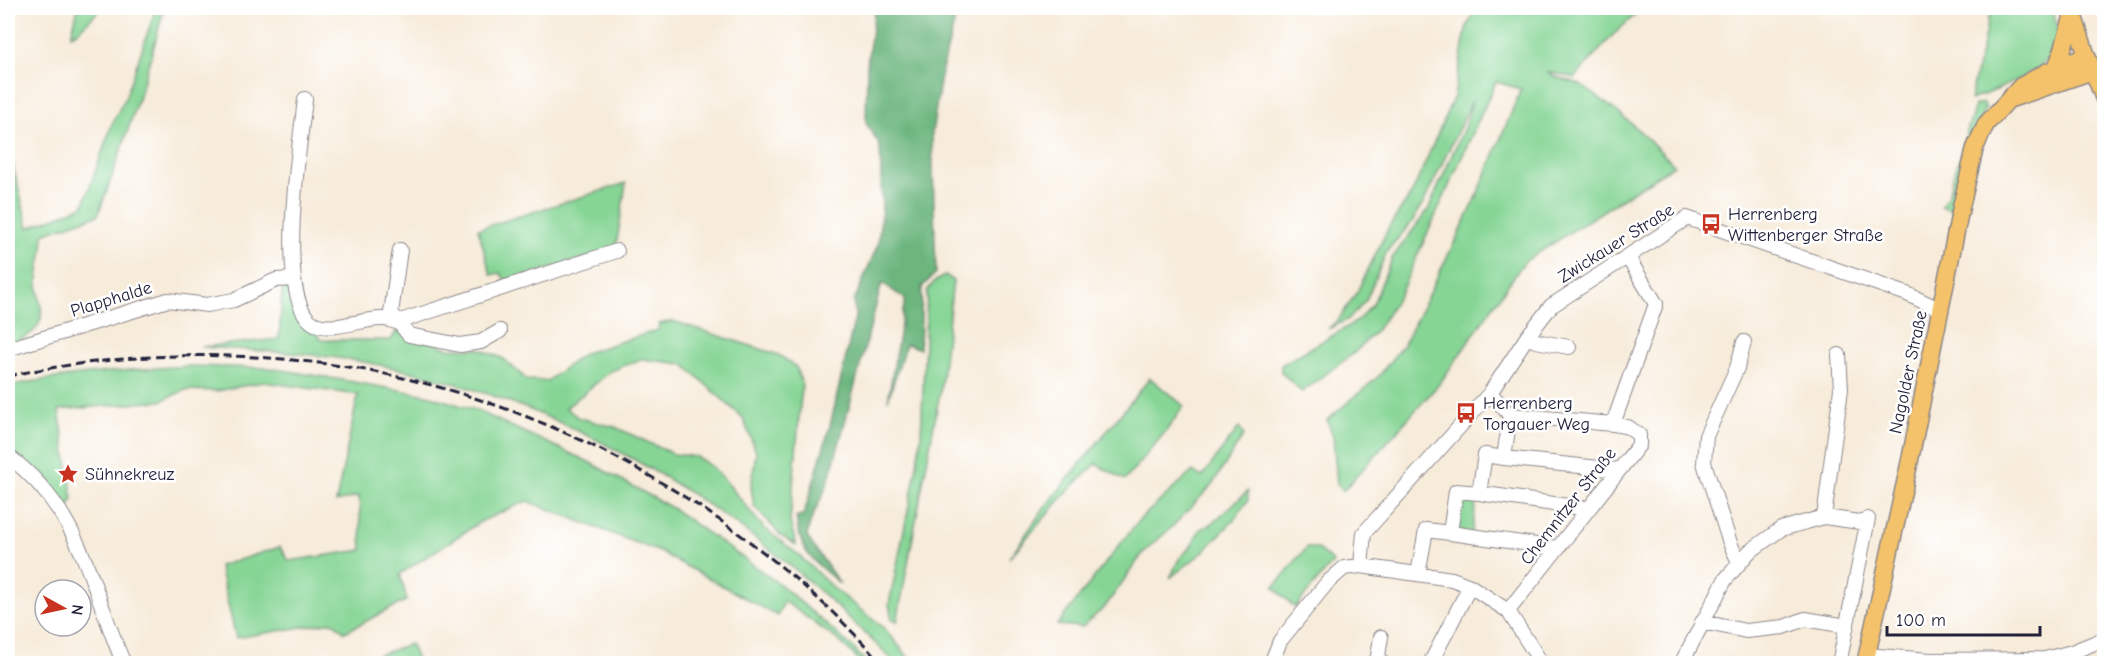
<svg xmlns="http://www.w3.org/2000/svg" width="2112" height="671" font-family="'Comic Neue',sans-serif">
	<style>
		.green { fill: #86d595; stroke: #547c68; stroke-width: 1.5 }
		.forest { fill: #6cb67e; stroke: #476c5c; stroke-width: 1.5 }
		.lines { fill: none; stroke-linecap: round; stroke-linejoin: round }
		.minor-casing { stroke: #8c868a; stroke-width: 16 }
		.major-casing { stroke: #8c868a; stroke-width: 19 }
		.minor { stroke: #fff; stroke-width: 14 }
		.major { stroke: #f3c26a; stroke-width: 16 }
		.rail { stroke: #22223b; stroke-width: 3; stroke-dasharray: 9 4.5; stroke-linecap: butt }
		.labels { text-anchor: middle; stroke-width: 5; stroke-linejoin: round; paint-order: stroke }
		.poi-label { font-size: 18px; fill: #22223b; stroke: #fff; text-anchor: start }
		.street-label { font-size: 18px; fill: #22223b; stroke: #fff }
	</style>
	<rect width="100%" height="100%" fill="#fff"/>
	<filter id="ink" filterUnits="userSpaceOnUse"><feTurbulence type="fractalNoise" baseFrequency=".0167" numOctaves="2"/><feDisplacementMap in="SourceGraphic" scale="12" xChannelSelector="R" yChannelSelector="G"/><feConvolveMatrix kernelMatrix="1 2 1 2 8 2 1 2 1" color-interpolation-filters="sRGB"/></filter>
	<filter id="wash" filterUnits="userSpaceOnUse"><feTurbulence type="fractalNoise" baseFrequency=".008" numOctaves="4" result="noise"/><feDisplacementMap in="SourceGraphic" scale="24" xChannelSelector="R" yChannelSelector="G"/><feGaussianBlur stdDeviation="1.35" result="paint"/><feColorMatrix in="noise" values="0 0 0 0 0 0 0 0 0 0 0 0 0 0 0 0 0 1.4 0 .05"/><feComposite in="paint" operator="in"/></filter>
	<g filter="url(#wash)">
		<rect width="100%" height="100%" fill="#f7ebd9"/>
		<!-- green -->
		<path class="green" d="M78 8H102L77 32 71 35Z
			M156 8H164C147 78 123 147 98 215L43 234C46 251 37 268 38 286 38 299 45 311 39 324 33 336 19 340 8 344V144L28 228 83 206 112 124 126 96Z
			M1476 8H1643L1613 35 1575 78 1548 72C1556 81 1572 79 1582 86 1618 110 1644 134 1674 165L1524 262 1440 383 1343 491 1337 484 1333 436 1327 420 1379 376 1405 342 1475 201 1521 89 1496 82 1400 294 1386 316 1376 331 1354 353 1302 392 1281 372V365L1356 322 1373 304 1392 258 1428 210 1466 123 1472 101 1422 206 1412 222 1387 251 1366 300 1349 319 1328 329 1339 319 1357 292 1389 227 1412 193 1454 96 1466 29Z
			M1991 8H2052C2054 17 2060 30 2059 39 2058 67 1993 92 1970 100Z
			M1983 103 1986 108 1970 136 1953 211 1941 206 1947 198 1975 105Z
			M626 183 616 248 507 282 500 273 491 275 478 229Z
			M946 275 953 281 941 387 897 622 892 620 889 604 915 476 921 436 927 291 934 282Z
			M287 288 321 340H391L397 330 448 348 480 349 504 359 527 380 547 381 585 353 658 330 659 324 673 321 779 355 796 367 802 384 790 521 796 545 781 536 754 506 751 487 756 452 743 418 683 364 641 359 611 371 566 408 579 418 615 427 673 454 697 457 711 466 724 479 763 527 799 555 832 587 885 629 913 663H895C882 649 867 636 853 622 726 499 559 401 385 366 324 353 261 351 200 347L279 339 282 291Z
			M192 366 269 368 325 377 427 395 478 411 587 461 672 508 781 585 851 646 867 663H862L839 641 784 601 778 616 660 552 527 501 480 522 400 574 407 600 345 632 333 622 236 638 219 566 280 547 289 561 362 550 359 496 336 502 358 395 264 382 217 391 185 390 161 401 59 410 73 499 66 511 8 451V386C69 374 129 369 192 366Z
			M1150 378 1184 406 1166 431 1125 480 1096 464 1068 491 1009 558 1045 507Z
			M1239 427 1244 435 1212 485 1173 526 1143 553 1105 607 1082 627 1057 625 1139 520 1193 471 1202 477Z
			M1248 491V500L1233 521 1202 553 1170 578 1179 559 1192 545 1200 529 1210 525Z
			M1461 496 1476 500 1472 533 1457 531Z
			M1307 547 1318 549 1333 562 1295 608 1274 587Z
			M410 644 419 663H355Z"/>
		<!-- forest -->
		<path class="forest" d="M875 8H897V12L912 14 937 10 938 8H958L942 69 932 133 936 273 922 287 920 349 906 344 888 400 905 299 882 283C864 349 848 416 828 482 822 501 809 517 807 537L840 584C812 559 801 556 796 517L804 514 830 426 855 317 854 301 878 244 882 208 880 146 866 123 867 64Z"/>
	</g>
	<g filter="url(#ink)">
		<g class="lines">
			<!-- minor casing -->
			<g class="minor-casing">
				<path id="minor" d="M305 99C301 139 273 304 315 324 333 332 364 318 383 319 388 319 392 321 397 322L617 251
					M400 250 391 313 409 335 460 345 481 342 500 331
					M1527 337 1536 341 1569 347
					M8 349 168 300 207 305 234 300 276 280 294 279
					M1490 393 1510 415 1613 424 1628 427 1639 435V445L1508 611
					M1613 424 1656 304 1627 256
					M8 456C81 510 90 585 124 664
					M1504 458 1618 470
					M1479 493 1588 509
					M1824 517 1841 389 1839 355
					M1450 533 1558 548
					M1739 562 1730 543 1704 463 1706 436 1737 368 1744 342
					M1361 566 1364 533 1490 393 1527 337 1551 306 1687 218 1907 294 1941 310
					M1418 574 1426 530 1450 533 1456 491 1479 493 1485 455 1504 458 1510 415
					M1702 622 1746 631 1784 627 1805 619 1847 626
					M1381 637 1377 662 1384 664
					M1866 655 1931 660 2045 659 2072 652 2104 639
					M1271 664 1280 641 1327 583 1344 568 1361 566 1452 579 1470 586 1508 611 1542 664
					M1430 664 1470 586
					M1681 664 1725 580 1749 552 1781 529 1824 517 1867 523
					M1839 664 1868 519"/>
			</g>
			<!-- major casing -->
			<g class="major-casing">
				<path id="major" d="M2071 8 2087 56 2104 99
					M2056 68 2063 49 2073 14
					M2011 99 2093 71
					M1865 664 1910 460 1961 207 1975 148 1986 124 2021 86 2048 71 2087 56"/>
			</g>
			<!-- minor -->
			<use href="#minor" class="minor"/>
			<!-- major -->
			<use href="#major" class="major"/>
			<!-- rail -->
			<path class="rail" d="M8 376C103 356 204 350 302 361 519 383 738 500 882 664"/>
		</g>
	</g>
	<!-- icons -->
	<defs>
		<g id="bus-bare" transform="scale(1.62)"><path d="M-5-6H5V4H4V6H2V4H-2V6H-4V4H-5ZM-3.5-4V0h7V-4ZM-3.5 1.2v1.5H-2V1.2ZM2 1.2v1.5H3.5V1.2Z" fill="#c8321e" stroke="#fff" stroke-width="2.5" paint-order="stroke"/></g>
		<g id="sight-bare" transform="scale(1.62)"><path d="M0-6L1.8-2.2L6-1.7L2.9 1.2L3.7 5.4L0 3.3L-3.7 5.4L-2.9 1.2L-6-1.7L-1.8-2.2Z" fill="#c8321e" stroke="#fff" stroke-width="2.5" paint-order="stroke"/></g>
	</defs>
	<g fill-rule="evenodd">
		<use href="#bus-bare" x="1711" y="224"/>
		<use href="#bus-bare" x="1466" y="413"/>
		<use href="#sight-bare" x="68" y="474"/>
	</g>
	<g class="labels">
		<!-- poi labels -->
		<g class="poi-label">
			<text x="1728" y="220">Herrenberg<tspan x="1728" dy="21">Wittenberger Straße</tspan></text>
			<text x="1483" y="409">Herrenberg<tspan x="1483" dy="21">Torgauer Weg</tspan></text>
			<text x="85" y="480">Sühnekreuz</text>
		</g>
		<!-- street labels -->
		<g class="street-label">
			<text transform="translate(1616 243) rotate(-32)" y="6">Zwickauer Straße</text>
			<text transform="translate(111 299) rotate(-17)" y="6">Plapphalde</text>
			<text transform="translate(1908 372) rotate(-78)" y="6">Nagolder Straße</text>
			<text transform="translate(1568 506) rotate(-52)" y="6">Chemnitzer Straße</text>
		</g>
	</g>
	<!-- margin -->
	<rect width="2112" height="671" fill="none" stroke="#fff" stroke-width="30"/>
	<!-- north arrow -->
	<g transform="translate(63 608) rotate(98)"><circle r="28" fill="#ffffff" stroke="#a7a7b1" stroke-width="1.5"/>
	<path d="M0-4.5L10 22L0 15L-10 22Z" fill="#c8321e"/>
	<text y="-9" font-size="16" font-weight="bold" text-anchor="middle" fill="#22223b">N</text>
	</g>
	<!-- scale -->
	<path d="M1887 626v9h153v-9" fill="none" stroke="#22223b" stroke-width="3"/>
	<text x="1896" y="626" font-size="18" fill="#22223b" stroke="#ffffff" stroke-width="4.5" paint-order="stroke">100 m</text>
</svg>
